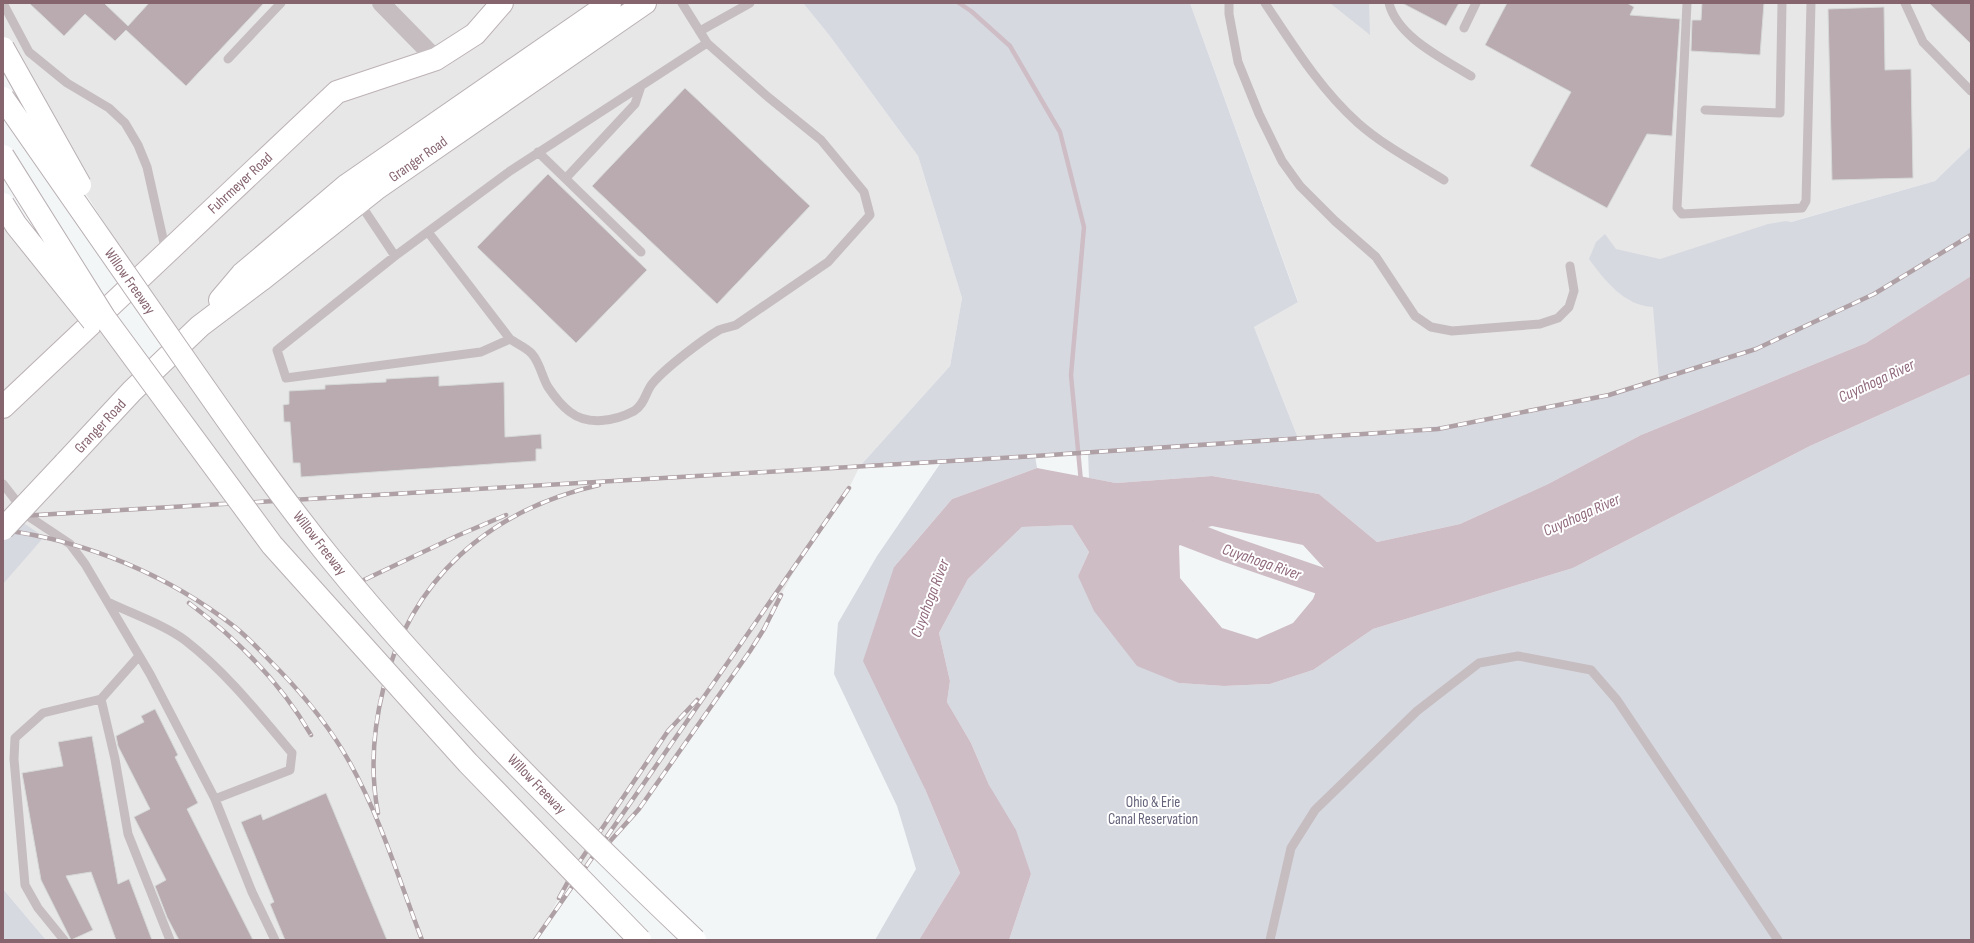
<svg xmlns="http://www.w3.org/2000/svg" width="1974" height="943" font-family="'Sofia Sans Condensed',sans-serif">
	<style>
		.built { fill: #e7e7e7 }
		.green { fill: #d7d9e1 }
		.water { fill: #cebdc5; fill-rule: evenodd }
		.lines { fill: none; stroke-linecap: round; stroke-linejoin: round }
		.stream { stroke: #cebdc5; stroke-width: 4.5 }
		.river { stroke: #cebdc5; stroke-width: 27 }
		.building { fill: #b9abaf; stroke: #d6d8d8 }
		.secondary-casing { stroke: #bdb2b5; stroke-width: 24 }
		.primary-casing { stroke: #bab1b4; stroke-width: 24 }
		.lane { stroke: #c6bdc0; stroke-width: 9 }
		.street { stroke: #c6bdc0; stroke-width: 18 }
		.secondary { stroke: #fff; stroke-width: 22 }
		.primary { stroke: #fff; stroke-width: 22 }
		.rail-casing { stroke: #aea0a4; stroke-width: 4.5 }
		.rail { stroke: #fff; stroke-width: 3; stroke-dasharray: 9; stroke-linecap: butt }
		.primary-bridge-casing { stroke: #bab1b4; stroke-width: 24; stroke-linecap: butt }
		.highway-bridge-casing { stroke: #b9b0b3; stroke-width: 24; stroke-linecap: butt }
		.primary-bridge { stroke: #fff; stroke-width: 22 }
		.highway-bridge { stroke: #fff; stroke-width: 22 }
		.labels { text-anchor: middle; stroke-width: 4; stroke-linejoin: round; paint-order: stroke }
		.street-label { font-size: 15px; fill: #86656f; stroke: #fff }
		.park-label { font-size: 15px; fill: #65647c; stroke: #fff }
		.water-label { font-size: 16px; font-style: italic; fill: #906a7d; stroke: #fff }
	</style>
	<rect width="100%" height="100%" fill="#f3f6f7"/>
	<!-- built -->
	<path class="built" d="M3 3H803L829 35 918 156 962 298 950 366 860 466 848 490 803 555 750 651 639 809 626 825 588 864 558 900 535 940H46L3 889V579L28 516 3 517V204L139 379 181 344 67 164 3 48Z
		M1190 3H1971V146L1935 181 1650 262 1660 379 1609 395 1455 424 1380 433 1298 438 1254 327 1298 301Z"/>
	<!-- green -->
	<path class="green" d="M803 3H1190L1298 302 1254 327 1298 438 1380 433 1455 424 1609 395 1659 379 1653 307C1625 306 1605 281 1589 259L1596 242 1605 234 1616 249 1660 259 1768 224 1786 221 1791 222 1935 181 1971 146V276L1866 343 1641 435 1548 484 1460 524 1377 542 1319 494 1212 476 1116 483 1089 478 1088 452 1035 456 1037 468 952 499 894 567 925 789 960 873 919 940H875L916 869 897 806 834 674 838 623 877 556 942 461 860 466 950 366 962 298 918 156 829 35Z
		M1330 3H1369L1370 35Z
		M1971 374V940H1009L1031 874 989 785 971 743 947 702 950 681 939 633 968 579 1022 527 1072 525 1089 552 1078 576 1179 683 1224 686 1270 684 1313 670 1373 629 1573 568 1810 446Z
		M3 517H15L44 537 3 584Z
		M3 889 46 940H3Z"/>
	<!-- water -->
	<path class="water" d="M1971 276V374L1810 446 1573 568 1373 629 1313 670 1270 684 1224 686 1179 683 1137 666 1094 611 1078 576 1089 552 1072 525 1022 527 968 579 939 633 950 681 947 702 971 743 989 785 1016 830 1031 874 1009 940H919L960 873 925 789 863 661 894 567 952 499 1037 468 1116 483 1212 476 1319 494 1377 542 1460 524 1548 484 1641 435 1866 343ZM1212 526 1303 545 1325 569 1313 599 1293 623 1257 639 1222 628 1180 578 1179 546 1193 531Z"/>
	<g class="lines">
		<!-- stream -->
		<path class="stream" d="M959 3 971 11 1010 46 1060 132 1084 227 1071 375 1081 482"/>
		<!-- river -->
		<path class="river" d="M1155 521 1225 548 1347 590 1356 587"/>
	</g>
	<!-- building -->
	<path class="building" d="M29 3H104L128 26 149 3H264L186 86 126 30 115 41 85 14 64 36Z
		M1402 3H1459L1446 26Z
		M1507 3H1627L1634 7 1630 15 1680 19 1672 136 1647 134 1607 208 1530 166 1571 92 1485 45Z
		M1702 3H1764L1760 55 1691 51 1692 20H1701Z
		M1929 3H1971V44Z
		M1884 7 1885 70 1911 69 1913 178 1832 180 1828 9Z
		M685 88 810 206 717 304 592 186Z
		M548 174 647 270 576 343 477 247Z
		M439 376V386L504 382 505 437 541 434 542 449H536V461L301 477 300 463H293L290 422H284L283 405 289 404V391L325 389V385L386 382V379Z
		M155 709 178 755 175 757 198 803 187 809 253 940H179L167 917 155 886 166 880 134 817 150 809 118 746 116 736 144 722 141 716Z
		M92 736 118 884 129 879 152 940H116L91 872 66 876 93 930 71 940 41 880 22 773 63 766 58 742Z
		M326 793 387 940H285L270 904 274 902 241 822 261 814 263 820Z"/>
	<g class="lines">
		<!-- secondary casing -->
		<g class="secondary-casing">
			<path id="secondary" d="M3 407 337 92 436 59 475 34 502 3"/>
		</g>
		<!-- primary casing -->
		<g class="primary-casing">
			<path id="primary" d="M220 300 242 274 347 185 610 3
				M65 463 132 391 200 326 261 280 376 189 645 3"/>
		</g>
		<!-- lane -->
		<path class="lane" d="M3 3 29 52 67 83 109 108 125 123 138 145 147 167 166 252
			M1229 3V14L1238 62 1259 114 1282 161 1300 186 1335 221 1376 257 1415 316 1431 327 1452 331 1540 324 1558 318 1569 307 1574 291 1570 266
			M1265 3C1293 45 1320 89 1358 123 1384 146 1415 162 1444 180
			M1389 3C1397 37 1444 59 1471 76
			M1687 3 1677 208 1682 214 1802 208 1806 201 1811 3
			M1905 3 1923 42 1971 91
			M1464 28 1476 3
			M700 31 750 3
			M228 59 281 3
			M1705 110 1780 113 1782 3
			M538 152 641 252
			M566 178 635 104 641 86
			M359 202 395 256 510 171 707 43 682 3
			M395 256 277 350 286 378 481 352 510 339 428 232
			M510 339C517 344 527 348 532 354 540 363 542 377 548 387 554 396 562 406 570 412 588 426 615 421 634 411 645 404 645 393 652 384 664 369 702 340 719 330 724 328 730 327 736 325L828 262 870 215 864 192 821 140 768 97 707 43
			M3 484 28 516 70 544 85 564 150 674 215 799 290 770 292 753C259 714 227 673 186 641 167 626 133 614 110 603
			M139 656 101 699 115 759 128 834 170 940
			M215 799 252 892 275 940
			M64 940 38 908 25 885 14 759 15 738 43 713 101 699
			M1270 940 1291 848 1315 810 1417 711 1479 663 1518 656 1591 670 1617 700 1778 940"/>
		<!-- street -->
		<path class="street" d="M381 3 436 59"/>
		<!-- secondary -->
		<use href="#secondary" class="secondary"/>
		<!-- primary -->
		<use href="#primary" class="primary"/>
		<!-- rail casing -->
		<g class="rail-casing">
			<path id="rail" d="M3 517 1035 456 1438 429 1609 395 1756 349 1874 294 1971 235
				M3 530C87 541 168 575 235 627 251 640 265 656 280 671 307 699 331 729 350 763 381 819 399 880 422 940
				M349 587 459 535 506 515
				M189 603C237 639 281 683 311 735
				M378 813C370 771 373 731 383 690 410 579 489 510 599 485
				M604 848 639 809 750 651 764 629 781 595
				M559 898 576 867 668 731 697 700
				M535 940 849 488"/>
		</g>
		<!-- rail -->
		<use href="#rail" class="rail"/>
		<!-- primary-bridge casing -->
		<g class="primary-bridge-casing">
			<path id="primary-bridge" d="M3 529 65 463"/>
		</g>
		<!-- highway-bridge casing -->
		<g class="highway-bridge-casing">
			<path id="highway-bridge" d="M3 48 80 185
				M3 98C65 187 126 276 188 364 234 430 280 496 331 559 442 695 568 819 695 940
				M3 156 104 317 272 545 468 763 640 940
				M3 204 16 225 93 321"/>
		</g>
		<!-- primary-bridge -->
		<use href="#primary-bridge" class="primary-bridge"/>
		<!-- highway-bridge -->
		<use href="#highway-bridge" class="highway-bridge"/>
	</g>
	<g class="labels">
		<!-- street labels -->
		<g class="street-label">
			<text transform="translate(418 159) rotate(-35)" y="5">Granger Road</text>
			<text transform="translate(240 183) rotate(-43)" y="5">Fuhrmeyer Road</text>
			<text transform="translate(130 281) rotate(55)" y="5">Willow Freeway</text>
			<text transform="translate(100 426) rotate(-47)" y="5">Granger Road</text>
			<text transform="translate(320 543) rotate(52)" y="5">Willow Freeway</text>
			<text transform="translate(537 784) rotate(46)" y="5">Willow Freeway</text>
		</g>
		<!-- park labels -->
		<g class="park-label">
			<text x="1153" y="807">Ohio &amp; Erie<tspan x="1153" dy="17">Canal Reservation</tspan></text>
		</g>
		<!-- water labels -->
		<g class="water-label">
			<text transform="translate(1876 380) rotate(-25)" y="6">Cuyahoga River</text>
			<text transform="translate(1581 514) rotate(-24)" y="6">Cuyahoga River</text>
			<text transform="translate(1262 561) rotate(19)" y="6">Cuyahoga River</text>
			<text transform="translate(929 598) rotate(-69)" y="6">Cuyahoga River</text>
		</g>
	</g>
	<!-- border -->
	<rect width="1974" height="943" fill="none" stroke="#86656f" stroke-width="8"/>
</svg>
